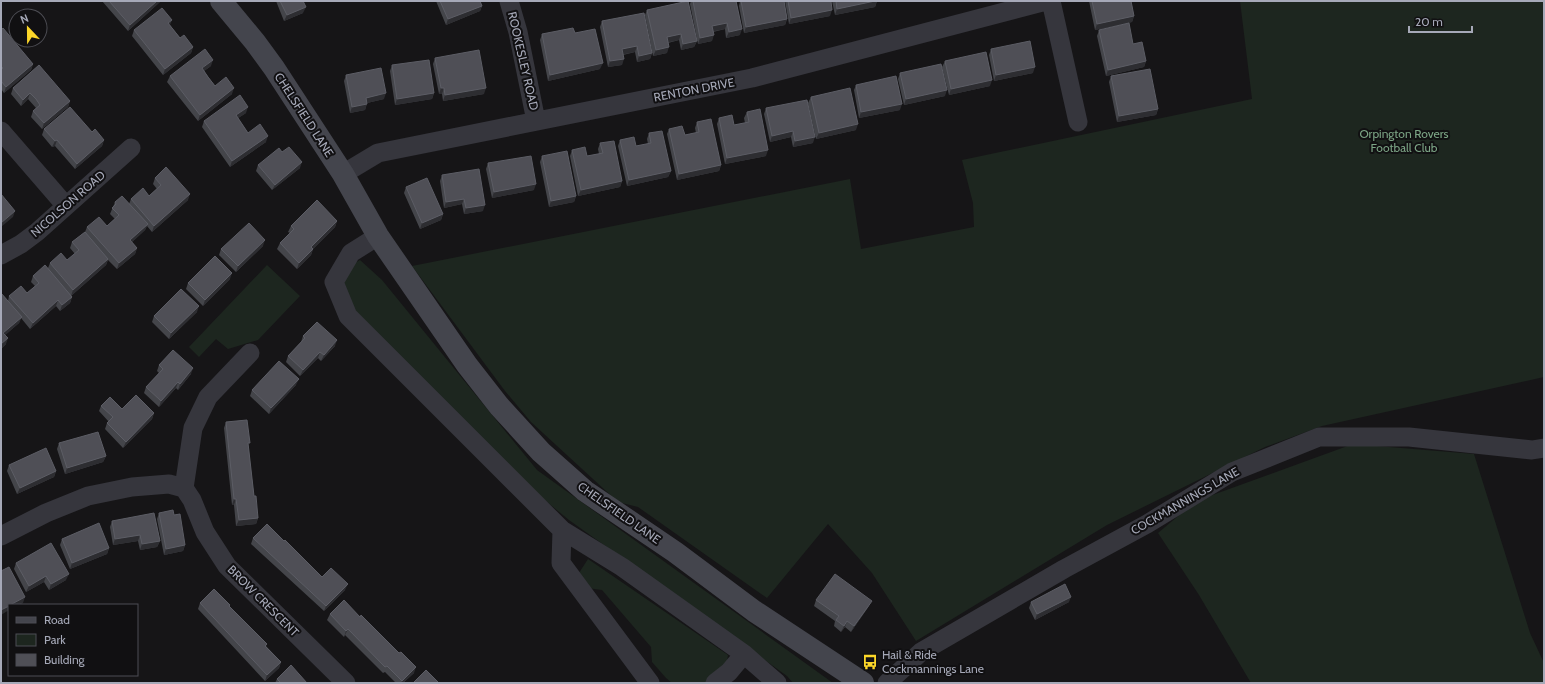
<svg xmlns="http://www.w3.org/2000/svg" width="1545" height="684" font-family="Cabin,sans-serif">
	<style>
		.green { fill: #1d261f }
		.lines { fill: none; stroke-linecap: round; stroke-linejoin: round }
		.street { stroke: #36363d; stroke-width: 19 }
		.secondary { stroke: #44454d; stroke-width: 22 }
		.wall { fill: #44454a }
		.shaded-wall { fill: #2d2d31 }
		.building { fill: #4f4f56; stroke: #5c5d65 }
		.labels { text-anchor: middle; stroke-width: 4; stroke-linejoin: round; paint-order: stroke }
		.street-label { font-size: 12px; fill: #a6a9b8; stroke: #111012 }
		.park-label { font-size: 12px; fill: #7ca485; stroke: #111012 }
		.poi-label { font-size: 12px; fill: #a6a9b8; stroke: #111012; text-anchor: start }
	</style>
	<rect width="100%" height="100%" fill="#161517"/>
	<!-- green -->
	<path class="green" d="M1240 1H1544V377L1322 426 1265 447 1107 525 916 641 872 573 828 524 767 598 638 507 618 502 531 422 505 391 412 266 850 179 861 249 974 227 973 203 962 160 1252 99Z
		M360 260 382 280 537 470 833 683H793L787 676 569 520 519 479 350 309 343 282 353 264Z
		M267 265 300 296 258 340 228 349 216 339 199 357 189 347Z
		M1353 444 1474 454 1530 633 1544 663V683H1251L1199 595 1158 533 1196 501Z
		M588 559 728 655 726 668 706 683H672L666 678 652 662 651 647 602 590 587 588 577 576Z"/>
	<g class="lines">
		<!-- street -->
		<path class="street" d="M509 1 518 32 536 121
			M1051 1 1078 122
			M1 131 66 206
			M343 174 378 153 752 78 1046 1
			M378 236 351 253 334 282 348 316 562 530 561 563 650 683
			M1 255 21 244 37 232 131 148
			M184 488 193 428 208 397 250 353
			M562 530 622 567 744 654 777 683
			M1 536 46 513 88 496 132 487 169 484 184 488 192 500 205 532 227 566 346 683
			M715 683 729 672 744 654
			M887 683 921 652 1064 569 1147 524 1232 472 1319 437H1409L1532 450 1544 448"/>
		<!-- secondary -->
		<path class="secondary" d="M221 1 255 42 274 68 343 174 378 236 467 365 499 406 541 452 585 491 675 552 754 611 863 683"/>
	</g>
	<!-- wall -->
	<path class="wall" d="M102 1H161L128 31Z
		M276 1H303V13L284 21Z
		M436 1H480L482 6 480 11 446 25Z
		M691 1H736L740 35 726 38 725 29 713 32 712 41 698 44 690 4Z
		M740 1H784L787 19 785 25 744 33 739 6Z
		M785 1H831L830 16 789 24Z
		M832 1H877L875 7 835 15Z
		M1089 1H1131L1134 16 1132 22 1095 30Z
		M647 10 697 41 694 47 681 50 679 40 668 43 667 53 653 56 645 15Z
		M602 21 652 53 650 59 637 62 635 52 623 55 622 65 608 67 600 27Z
		M170 25 180 38 193 47 191 53 163 75 132 36 134 30Z
		M1 30 33 64 31 70 4 93 1 89Z
		M1099 30 1133 44 1146 61 1144 67 1106 76 1097 36Z
		M575 33 600 69 548 81 540 40 542 34Z
		M991 49 1033 73 994 81 989 55Z
		M435 58 484 94 443 101 442 94H439L433 64Z
		M945 61 990 86 949 95 942 67Z
		M392 65 434 93 432 99 395 105 390 71Z
		M211 66 204 71 215 86 232 94 198 121 167 82 170 76Z
		M900 73 945 96 904 105 898 79Z
		M346 75 384 99 367 103 365 110 350 113 344 81Z
		M1111 76 1158 109 1156 115 1117 122 1109 82Z
		M856 85 900 110 859 118 854 90Z
		M13 88 70 101 68 107 42 129 31 117 33 111 36 108 28 99 21 106 11 94Z
		M811 97 856 130 816 139 808 103Z
		M766 108 813 143 793 147 791 137 770 142 764 114Z
		M747 112 766 156 725 164 717 124 719 118 734 125 745 123 744 118Z
		M246 113 238 118 248 133 266 142 230 167 202 127 204 121Z
		M697 122 721 165 719 171 677 180 667 134 669 129 685 135 696 133 695 128Z
		M44 129 92 132 104 140 102 146 75 169 55 146 52 147 42 135Z
		M649 133 671 171 668 177 627 186 618 146 620 140 636 146 648 144 647 139Z
		M600 143 622 181 620 187 578 196 570 156 572 150 587 156 599 154 598 149Z
		M282 152 300 168 272 190 256 171 258 165Z
		M542 156 576 196 574 202 549 207 540 162Z
		M488 163 534 190 492 198 486 169Z
		M442 175 483 211 464 214 462 204 444 208 440 181Z
		M155 178 188 200 152 232 147 226 145 230 132 242 137 248 135 254 117 269 108 260 106 265 71 296 72 297 70 303 60 311 56 306 30 329 21 318 19 323 5 335 6 344 1 349V293L8 301 9 296 27 293 35 286 31 282 33 276 48 268 50 263 67 260 75 254 70 248 72 242 85 232 87 227 107 226 115 219 110 214 115 202 129 204 131 199 149 196 157 189 153 184Z
		M406 187 443 214 441 220 420 229 404 193Z
		M337 221 335 227 313 249 311 255 297 269 277 249 280 243 290 233 288 232 291 226Z
		M263 246 236 272 219 255 221 249Z
		M230 279 203 306 186 289 188 283Z
		M197 312 169 339 152 322 154 316Z
		M303 336 335 346 321 361 318 358 300 376 286 362 288 356 301 342Z
		M159 365 191 374 178 390 176 388 159 407 144 393 146 387 159 373 157 371Z
		M296 385 269 414 250 396 252 390Z
		M101 406 122 409 154 413 152 419 123 448 105 429 107 423 109 422 99 411Z
		M226 422 248 446 254 496 258 518 256 524 236 526 234 505H232L224 428Z
		M59 443 106 456 103 462 65 474 57 449Z
		M9 465 56 471 54 477 17 494 7 471Z
		M159 513 174 515 185 545 183 551 164 555 157 519Z
		M112 521 160 541 157 547 140 550 138 541 113 545 110 527Z
		M253 538 284 541 322 577 345 590 324 611 251 544Z
		M62 539 109 548 107 554 70 569 60 545Z
		M16 563 66 580 49 590 44 582 26 592 14 569Z
		M816 600 869 606 851 632 845 627 841 632 834 626 835 621 814 606Z
		M1031 602H1069L1035 620 1029 608Z
		M200 603 229 607 267 644 266 646 281 662 279 668 265 681 198 609Z
		M330 614 414 673 403 683H396L385 672 383 673 345 635 344 637 327 620Z
		M277 679 307 683H275Z"/>
	<!-- shaded-wall -->
	<path class="shaded-wall" d="M157 1H161L128 31 130 25Z
		M875 1H877L875 7 835 15 837 9Z
		M482 6 480 11 446 25 448 19Z
		M306 7 303 13 284 21 287 15Z
		M832 10 830 16 789 24 791 18Z
		M1134 16 1132 22 1095 30 1097 24Z
		M787 19 785 25 744 33 746 27Z
		M172 20 170 25 168 23Z
		M727 23 725 29 710 32 712 26Z
		M742 29 740 35 726 38 729 32Z
		M681 34 679 40 665 43 667 37Z
		M714 35 712 41 698 44 700 38Z
		M697 41 694 47 681 50 683 44Z
		M637 46 635 52 620 55 622 49Z
		M193 47 191 53 163 75 165 69Z
		M669 47 667 53 653 56 656 50Z
		M652 53 650 59 637 62 639 56Z
		M624 59 622 65 608 67 610 61Z
		M213 60 211 66 200 74 202 68Z
		M1146 61 1144 67 1106 76 1108 70Z
		M603 63 600 69 548 81 550 75Z
		M33 64 31 70 4 93 6 87Z
		M1035 67 1033 73 994 81 996 75Z
		M992 80 990 86 949 95 951 89Z
		M234 88 232 94 198 121 200 115Z
		M441 88H444L442 94H439Z
		M486 88 484 94 443 101 445 95Z
		M947 90 945 96 904 105 906 99Z
		M30 93 28 99 21 106 23 100Z
		M386 93 384 99 363 104 366 98Z
		M434 93 432 99 395 105 397 99Z
		M70 101 68 107 42 129 44 123Z
		M367 104 365 110 350 113 352 107Z
		M902 104 900 110 859 118 861 112Z
		M248 107 246 113 234 121 236 115Z
		M1158 109 1156 115 1117 122 1119 116Z
		M858 124 856 130 816 139 819 133Z
		M793 131 791 137 770 142 772 136Z
		M268 136 266 142 230 167 232 161Z
		M815 137 813 143 793 147 795 141Z
		M57 140 55 146 52 147 55 141Z
		M104 140 102 146 75 169 77 164Z
		M768 150 766 156 725 164 727 158Z
		M302 162 300 168 272 190 275 185Z
		M721 165 719 171 677 180 679 174Z
		M671 171 668 177 627 186 629 180Z
		M622 181 620 187 578 196 581 190Z
		M536 184 534 190 492 198 494 192Z
		M190 194 188 200 152 232 154 226Z
		M576 196 574 202 549 207 551 201Z
		M464 199 462 204 444 208 446 202Z
		M485 205 483 211 464 214 466 208Z
		M15 211 13 217 1 227V223Z
		M443 214 441 220 420 229 422 223Z
		M337 221 335 227 309 253 311 247Z
		M148 224 145 230 128 246 130 240Z
		M265 240 263 246 236 272 238 266Z
		M137 248 135 254 117 269 119 263Z
		M313 249 311 255 297 269 299 263Z
		M108 259 106 265 71 296 73 290Z
		M232 273 230 279 203 306 205 300Z
		M72 297 70 303 60 311 62 305Z
		M58 300 56 306 30 329 33 323Z
		M199 306 197 312 169 339 171 333Z
		M22 317 19 323 1 339 3 333Z
		M8 338 6 344 1 349V344Z
		M337 340 335 346 321 361 324 355Z
		M320 352 318 358 300 376 303 370Z
		M193 368 191 374 178 390 180 384Z
		M299 379 296 385 269 414 271 408Z
		M178 382 176 388 159 407 161 401Z
		M154 413 152 419 123 448 126 442Z
		M106 456 103 462 65 474 67 468Z
		M56 471 54 477 17 494 20 488Z
		M234 499H236L234 505H232Z
		M258 518 256 524 236 526 239 520Z
		M140 535 138 541 113 545 115 539Z
		M160 541 157 547 140 550 142 544Z
		M185 545 183 551 164 555 166 549Z
		M109 548 107 554 70 569 72 563Z
		M69 574 66 580 49 590 51 584Z
		M46 576 44 582 26 592 29 586Z
		M348 584 345 590 324 611 326 606Z
		M25 597 23 603 19 605H10Z
		M1071 597 1069 602 1035 620 1037 614Z
		M872 601 869 606 851 632 854 626Z
		M9 606V610L1 615V610Z
		M847 621 845 627 841 632 844 626Z
		M348 629 344 637 346 631Z
		M281 662 279 668 265 681 267 675Z
		M416 667 414 673 403 683H401L402 681Z"/>
	<!-- building -->
	<path class="building" d="M109 1H157L130 25Z
		M280 1H303L306 7 287 15Z
		M440 1H480L482 6 448 19Z
		M688 1 697 41 683 44 681 34 667 37 669 47 656 50 647 10Z
		M693 1H736L742 29 729 32 727 23 712 26 714 35 700 38Z
		M741 1H784L787 19 746 27Z
		M788 1H831L832 10 791 18Z
		M836 1H875L837 9Z
		M1092 1H1131L1134 16 1097 24Z
		M162 8 172 20 168 23 180 38 184 35 193 47 165 69 134 30Z
		M644 13 652 53 639 56 637 46 622 49 624 59 610 61 602 21Z
		M1129 23 1133 44 1142 42 1146 61 1108 70 1099 30Z
		M3 28 33 64 6 87 1 81V70L3 68 1 66V30Z
		M573 28 575 33 595 29 603 63 550 75 542 34Z
		M1030 41 1035 67 996 75 991 49Z
		M205 49 213 60 202 68 208 77 215 86 226 77 234 88 200 115 170 76Z
		M479 50 486 88 445 95 444 88H441L435 58Z
		M986 52 992 80 951 89 945 61Z
		M429 60 434 93 397 99 392 65Z
		M941 64 947 90 906 99 900 73Z
		M39 65 70 101 44 123 33 111 40 105 36 99 30 93 23 100 13 88Z
		M381 68 386 93 366 98 367 104 352 107 346 75Z
		M1150 69 1158 109 1119 116 1111 76Z
		M896 76 902 104 861 112 856 85Z
		M850 88 858 124 819 133 811 97Z
		M240 95 248 107 236 115 248 133 260 124 268 136 232 161 204 121Z
		M807 100 815 137 795 141 793 131 772 136 766 108Z
		M70 107 92 132 95 129 104 140 77 164 57 140 55 141 44 129Z
		M760 109 768 150 727 158 719 118 732 115 734 125 749 122 747 112Z
		M711 119 721 165 679 174 669 129 682 126 685 135 699 132 697 122Z
		M662 131 671 171 629 180 620 140 634 137 636 146 651 143 649 133Z
		M614 141 622 181 581 190 572 150 585 147 587 156 603 153 600 143Z
		M289 147 302 162 275 185 258 165 279 148 282 152Z
		M567 151 576 196 551 201 542 156Z
		M531 156 536 184 494 192 488 163Z
		M166 167 190 194 154 226 131 199 143 188 149 196 161 185 155 178Z
		M479 169 485 205 466 208 464 199 446 202 442 175Z
		M427 178 443 214 422 223 406 187Z
		M1 194 15 211 1 223Z
		M122 196 148 224 130 240 137 248 119 263 87 227 99 217 107 226 119 215 112 208 116 204 115 202Z
		M317 200 337 221 311 247 313 249 299 263 280 243 294 229 291 226Z
		M249 223 265 240 238 266 221 249Z
		M85 232 108 259 73 290 50 263 61 253 67 260 79 250 72 242Z
		M215 256 232 273 205 300 188 283Z
		M45 265 72 297 62 305 58 300 33 323 9 296 21 286 27 293 39 283 33 276Z
		M181 289 199 306 171 333 154 316Z
		M1 293 22 317 3 333 8 338 1 344Z
		M317 322 337 340 324 355 320 352 303 370 288 356 305 338 303 336Z
		M173 350 193 368 180 384 178 382 161 401 146 387 163 369 159 365Z
		M279 361 299 379 271 408 252 390Z
		M136 395 154 413 126 442 107 423 113 417 101 406 110 397 122 409Z
		M247 420 250 443H248L254 496H256L258 518 239 520 236 499H234L226 422Z
		M98 432 106 456 67 468 59 443Z
		M46 448 56 471 20 488 9 465Z
		M173 510 174 515 180 514 185 545 166 549 159 513Z
		M154 513 160 541 142 544 140 535 115 539 112 521Z
		M99 523 109 548 72 563 62 539Z
		M267 524 284 541 285 540 322 577 331 568 348 584 326 606 253 538Z
		M51 543 69 574 51 584 46 576 29 586 16 563Z
		M9 567 25 597 10 605H9V606L1 610V571Z
		M835 574 872 601 854 626 847 621 844 626 836 620 839 616 816 600Z
		M1065 584 1071 597 1037 614 1031 602Z
		M214 589 230 605 229 606 267 644 265 646 281 662 267 675 200 603Z
		M344 600 360 617 361 615 399 653 401 652 416 667 402 681 387 666 385 667 348 629 346 631 330 614Z
		M291 665 307 683H281L277 679Z
		M426 670 439 683H413Z"/>
	<!-- icons -->
	<defs>
		<g id="bus-bare" transform="scale(1.2)"><path d="M-5-6H5V4H4V6H2V4H-2V6H-4V4H-5ZM-3.5-4V0h7V-4ZM-3.5 1.2v1.5H-2V1.2ZM2 1.2v1.5H3.5V1.2Z" fill="#fcd629" stroke="#111012" stroke-width="2.5" paint-order="stroke"/></g>
	</defs>
	<g fill-rule="evenodd">
		<use href="#bus-bare" x="870" y="662"/>
	</g>
	<g class="labels">
		<!-- street labels -->
		<g class="street-label">
			<text transform="translate(523 61) rotate(77)" y="4">ROOKESLEY ROAD</text>
			<text transform="translate(694 90) rotate(-11)" y="4">RENTON DRIVE</text>
			<text transform="translate(304 115) rotate(57)" y="4">CHELSFIELD LANE</text>
			<text transform="translate(68 204) rotate(-41)" y="4">NICOLSON ROAD</text>
			<text transform="translate(1185 501) rotate(-30)" y="4">COCKMANNINGS LANE</text>
			<text transform="translate(619 513) rotate(35)" y="4">CHELSFIELD LANE</text>
			<text transform="translate(263 601) rotate(45)" y="4">BROW CRESCENT</text>
		</g>
		<!-- park labels -->
		<g class="park-label">
			<text x="1404" y="138">Orpington Rovers<tspan x="1404" dy="14">Football Club</tspan></text>
		</g>
		<!-- poi labels -->
		<g class="poi-label">
			<text x="882" y="659">Hail &amp; Ride<tspan x="882" dy="14">Cockmannings Lane</tspan></text>
		</g>
	</g>
	<!-- border -->
	<rect width="1545" height="684" fill="none" stroke="#a6a9b8" stroke-width="4"/>
	<!-- legend -->
	<rect x="8" y="604" width="130" height="72" fill="#111012" stroke="#4d4d54"/>
	<rect x="16" y="617" width="20" height="6" fill="#44454d" stroke="#4d4d54"/>
	<text x="44" y="624" font-size="12" fill="#a6a9b8">Road</text>
	<rect x="16" y="634" width="20" height="12" fill="#1d261f" stroke="#4d4d54"/>
	<text x="44" y="644" font-size="12" fill="#a6a9b8">Park</text>
	<rect x="16" y="654" width="20" height="12" fill="#4f4f56" stroke="#4d4d54"/>
	<text x="44" y="664" font-size="12" fill="#a6a9b8">Building</text>
	<!-- north arrow -->
	<g transform="translate(28 28) rotate(338)"><circle r="19" fill="#111012" stroke="#4d4d54"/>
	<path d="M0-3L7 15L0 10L-7 15Z" fill="#fcd629"/>
	<text y="-6" font-size="11" font-weight="bold" text-anchor="middle" fill="#a6a9b8">N</text>
	</g>
	<!-- scale -->
	<path d="M1409 26v6h63v-6" fill="none" stroke="#a6a9b8" stroke-width="2"/>
	<text x="1415" y="26" font-size="12" fill="#a6a9b8" stroke="#111012" stroke-width="3" paint-order="stroke">20 m</text>
</svg>
